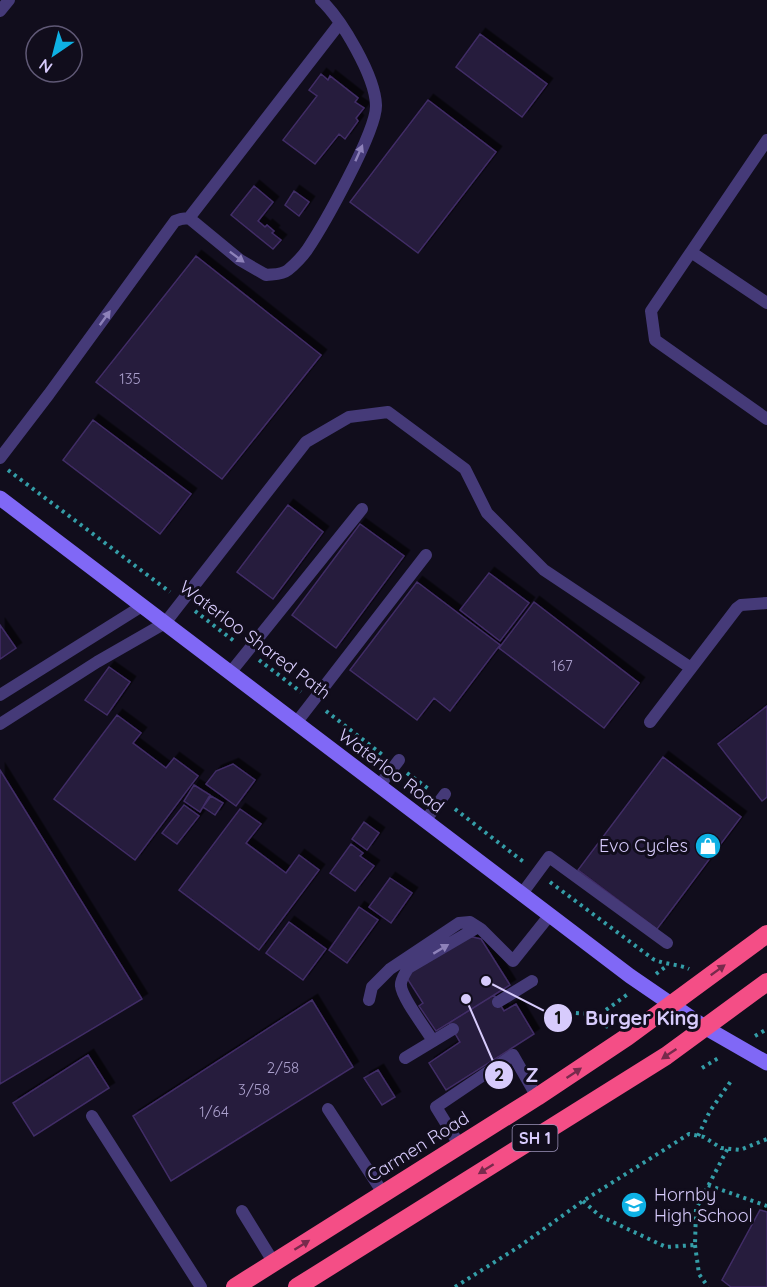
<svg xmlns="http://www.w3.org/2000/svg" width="767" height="1287" font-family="Quicksand,sans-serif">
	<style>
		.building { fill: #251a3c; stroke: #412d66; stroke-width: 1.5; filter: url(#shadow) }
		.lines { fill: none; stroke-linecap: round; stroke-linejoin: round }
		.path { stroke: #349da7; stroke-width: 4; stroke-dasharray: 3 4.5; stroke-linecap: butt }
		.lane { stroke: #453a78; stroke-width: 12 }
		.secondary { stroke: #8068f6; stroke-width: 15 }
		.highway { stroke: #f44e86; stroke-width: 18 }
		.oneway { fill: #8e82ba }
		.oneway2 { fill: #772a4c }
		.labels { text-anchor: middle; stroke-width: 6; stroke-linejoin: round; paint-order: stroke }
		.number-label { font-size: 15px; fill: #aa9fcc }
		.shield { fill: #110d1c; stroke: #9c92b9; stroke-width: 1.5 }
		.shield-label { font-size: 16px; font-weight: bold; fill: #d7cbfc }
		.street-label { font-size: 18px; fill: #d7cbfc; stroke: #110d1c }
		.poi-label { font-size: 18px; fill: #d7cbfc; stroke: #110d1c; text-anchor: end }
		.leader { fill: none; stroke: #d7cbfc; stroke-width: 2 }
		.callout-dot { fill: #d7cbfc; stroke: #110d1c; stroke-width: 2 }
		.mark-label { font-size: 18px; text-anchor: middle; font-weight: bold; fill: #111 }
		.callout-label { font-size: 20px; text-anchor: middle; font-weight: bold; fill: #d7cbfc; stroke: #110d1c; stroke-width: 6; stroke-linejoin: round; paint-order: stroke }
	</style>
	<defs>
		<filter id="shadow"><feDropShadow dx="5.5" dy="-5.5" stdDeviation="0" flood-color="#0009"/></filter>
	</defs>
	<rect width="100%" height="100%" fill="#110d1c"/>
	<!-- building -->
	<path class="building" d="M480 34 547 84 522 117 456 67Z
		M321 74 328 80 330 76 358 98 355 102 364 108 356 118 358 121 345 139 339 134 315 164 283 140 317 96 309 90Z
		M428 100 496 152 418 253 350 202Z
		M254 186 273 202 258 221 265 227 267 225 274 231 272 233 281 240 273 249 231 215Z
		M294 191 309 202 299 216 285 205Z
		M196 256 321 355 222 479 96 382Z
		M93 420 191 494 160 534 63 460Z
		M288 505 323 532 273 599 237 572Z
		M360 524 404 556 336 648 292 615Z
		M489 573 529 603 500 641 460 610Z
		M417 582 500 645 450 711 434 698 417 720 350 670Z
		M534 602 639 683 604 728 499 648Z
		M0 625 16 648 0 659Z
		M109 667 130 682 107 715 85 700Z
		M767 706V797L762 801 718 744Z
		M117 715 141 733 133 743 166 768 174 758 198 776 135 860 54 799Z
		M663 757 741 817 657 929 578 870Z
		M233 764 255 780 236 806 206 784 216 771Z
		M0 770 142 999 0 1084Z
		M194 785 210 795 200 812 184 801Z
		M211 796 223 803 215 815 203 807Z
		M184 805 199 816 177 844 162 833Z
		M240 809 261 824 246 843 286 873 299 855 319 870 259 950 179 890Z
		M364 822 379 833 367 850 352 839Z
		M351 844 363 853 360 856 374 866 355 891 330 873Z
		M390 878 412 893 391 923 369 907Z
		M359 907 378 920 347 963 329 950Z
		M289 922 326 949 303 980 266 953Z
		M468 936 481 939 510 985 436 1031 419 1006 423 1003 405 975Z
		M494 995 504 1011 516 1004 534 1034 446 1090 429 1063 460 1042 449 1023Z
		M312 1000 353 1067 171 1181 133 1116Z
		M88 1055 109 1088 34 1136 13 1103Z
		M378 1070 395 1097 382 1105 364 1078Z
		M760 1210 767 1212V1287H731L722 1280Z"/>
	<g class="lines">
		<!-- path -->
		<path class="path" d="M8 470 170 592
			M195 611 234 641
			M259 660 301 692
			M326 711 384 756
			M407 773 430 790
			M455 809 525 863
			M550 882 653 959C666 965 679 964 689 969
			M656 974 668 965
			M546 1011 606 1015
			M608 1027 601 1024 606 1010 628 994
			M755 1036 767 1029
			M702 1068 720 1057
			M698 1136 710 1111 731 1081
			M708 1185 767 1206
			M583 1201 600 1216 666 1247 695 1245 696 1209 728 1148
			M695 1245 699 1274 708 1287
			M455 1287 520 1246 583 1201 689 1134 704 1137 721 1148 740 1150 767 1139"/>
		<!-- lane -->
		<path class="lane" d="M0 11 9 0
			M189 218 340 23
			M691 252 767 140
			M767 303 691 252 651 311 655 340 767 419
			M0 458 49 394 175 221 181 219 189 218 240 260 266 275C273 274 282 275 288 270 294 265 302 257 307 250 323 226 377 131 376 105 375 76 342 20 321 0
			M230 673 362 509
			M0 695 142 606
			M650 722 737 608 741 605 767 603
			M296 723 426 555
			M0 724 97 662 165 623 306 442 349 417 388 412 465 469 487 513 544 570 691 668
			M379 786 399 760
			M425 821 445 794
			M521 895 549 857 667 943
			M369 1000 372 987 390 969 459 923 470 922 481 929 513 961 549 916
			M498 1002 532 981
			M433 1041C426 1029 402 998 401 986 400 980 405 974 408 968L478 927
			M405 1058 453 1029
			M328 1109 383 1193
			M92 1116 201 1287
			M460 1146 436 1107 513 1055 537 1097
			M242 1211 274 1263"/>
		<!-- secondary -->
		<path class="secondary" d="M0 498 630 976 706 1028 767 1063"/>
		<!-- highway -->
		<path class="highway" d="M235 1287 537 1097 627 1037 767 934
			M297 1287 666 1056 767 982"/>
	</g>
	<!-- one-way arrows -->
	<defs><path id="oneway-solid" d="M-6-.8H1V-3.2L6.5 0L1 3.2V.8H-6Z" transform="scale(1.5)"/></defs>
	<g class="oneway">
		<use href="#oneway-solid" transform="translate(359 153) rotate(-66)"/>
		<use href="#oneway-solid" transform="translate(237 257) rotate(37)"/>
		<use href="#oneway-solid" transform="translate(105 318) rotate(-54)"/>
		<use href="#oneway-solid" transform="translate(441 949) rotate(-31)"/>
	</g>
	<g class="oneway2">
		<use href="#oneway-solid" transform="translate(718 970) rotate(-36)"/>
		<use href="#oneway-solid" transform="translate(669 1054) rotate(146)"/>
		<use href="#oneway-solid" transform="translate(574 1073) rotate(-34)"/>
		<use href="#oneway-solid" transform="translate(486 1169) rotate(148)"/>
		<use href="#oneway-solid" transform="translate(302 1245) rotate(-32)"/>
	</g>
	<!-- icons -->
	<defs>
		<g id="shop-disc" transform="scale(1.35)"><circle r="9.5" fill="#0eb1e4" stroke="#110d1c"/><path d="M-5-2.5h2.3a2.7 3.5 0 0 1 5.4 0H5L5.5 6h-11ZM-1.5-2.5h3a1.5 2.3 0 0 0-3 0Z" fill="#fff"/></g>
		<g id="school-disc" transform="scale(1.35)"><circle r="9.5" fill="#0eb1e4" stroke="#110d1c"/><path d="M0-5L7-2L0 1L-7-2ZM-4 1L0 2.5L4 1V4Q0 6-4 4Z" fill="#fff"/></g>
	</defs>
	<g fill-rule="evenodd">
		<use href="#shop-disc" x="708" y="846"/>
		<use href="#school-disc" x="634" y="1205"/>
	</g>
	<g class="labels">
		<!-- number labels -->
		<g class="number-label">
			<text x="130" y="384">135</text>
			<text x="562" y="671">167</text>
			<text x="283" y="1073">2/58</text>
			<text x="254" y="1095">3/58</text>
			<text x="214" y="1117">1/64</text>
		</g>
		<!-- shield labels -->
		<rect class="shield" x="512.5" y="1125" width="45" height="26" rx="4.5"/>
		<g class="shield-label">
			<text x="535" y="1144">SH 1</text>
		</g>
		<!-- street labels -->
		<g class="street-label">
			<text transform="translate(255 640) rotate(37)" y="6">Waterloo Shared Path</text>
			<text transform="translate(391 771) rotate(37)" y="6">Waterloo Road</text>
			<text transform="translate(418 1147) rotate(-32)" y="6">Carmen Road</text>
		</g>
		<!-- poi labels -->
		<g class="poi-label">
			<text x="688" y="852">Evo Cycles</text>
			<text x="654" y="1201" text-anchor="start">Hornby<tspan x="654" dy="21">High School</tspan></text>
		</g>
	</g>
	<!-- callouts -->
	<path class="leader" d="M486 981L558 1018M466 999L499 1075"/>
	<g class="callout-dot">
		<circle cx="486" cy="981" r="6"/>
		<circle cx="466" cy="999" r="6"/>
		<circle cx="558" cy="1018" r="15"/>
		<circle cx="499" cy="1075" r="15"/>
	</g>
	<g class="mark-label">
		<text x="558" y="1024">1</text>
		<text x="499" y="1081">2</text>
	</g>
	<g class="callout-label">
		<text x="642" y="1025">Burger King</text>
		<text x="532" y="1082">Z</text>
	</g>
	<!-- north arrow -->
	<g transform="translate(54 54) rotate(215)"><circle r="28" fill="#110d1c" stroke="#605976" stroke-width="1.5"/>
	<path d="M0-4.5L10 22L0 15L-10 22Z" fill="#0eb1e4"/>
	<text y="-9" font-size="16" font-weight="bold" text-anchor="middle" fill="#d7cbfc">N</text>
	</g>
</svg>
